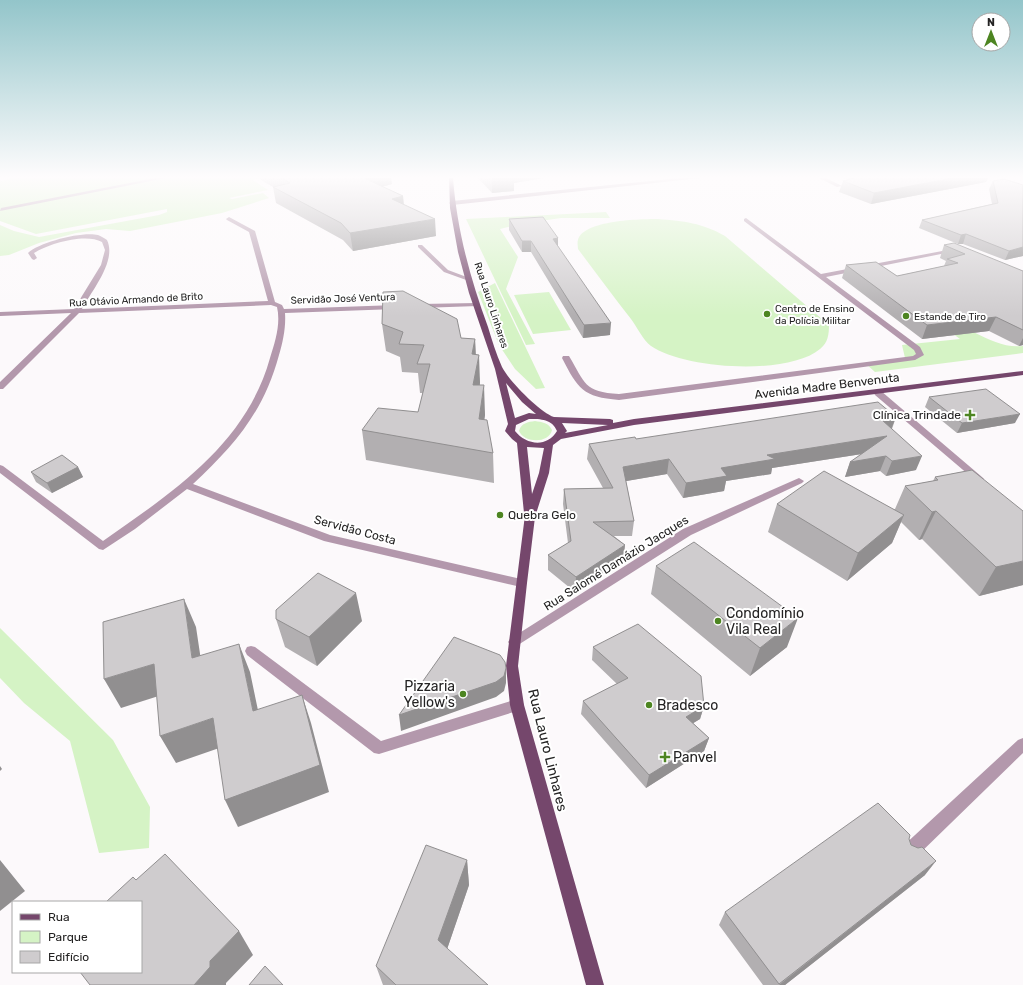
<svg xmlns="http://www.w3.org/2000/svg" width="1023" height="985" font-family="Rubik,sans-serif">
	<style>
		.green { fill: #d5f3c5 }
		.lines { fill: none; stroke-linecap: round; stroke-linejoin: round }
		.minor { fill: #b398ac; fill-rule: evenodd }
		.major { fill: #75476c; fill-rule: evenodd }
		.wall { fill: #b2afb1 }
		.shaded-wall { fill: #918f90 }
		.building { fill: #cfccce; stroke: #918f90 }
		.poi-dot { fill: #4d8521; stroke: #fff; stroke-width: 1.5 }
		.labels { text-anchor: middle; stroke-width: 4; stroke-linejoin: round; paint-order: stroke }
		.far-street-label { font-size: 10px; fill: #242323; stroke: #fff }
		.far-poi-label { font-size: 10px; fill: #242323; stroke: #fff; text-anchor: start }
		.street-label { font-size: 12px; fill: #242323; stroke: #fff }
		.poi-label { font-size: 12px; fill: #242323; stroke: #fff; text-anchor: end }
		.near-poi-label { font-size: 14px; fill: #242323; stroke: #fff; text-anchor: start }
		.near-street-label { font-size: 14px; fill: #242323; stroke: #fff }
	</style>
	<rect width="100%" height="100%" fill="#fcf9fb"/>
	<!-- green -->
	<path class="green" d="M14 178H260L253 180 268 190 229 198 232 199 263 193 269 198 222 213 130 231 106 229 76 233 39 243 9 255 0 256V225L14 231 39 237 159 215 167 212V209L36 234 0 221V181Z
		M606 212 610 218H561L520 224 500 229 518 257 506 289 535 344 526 345 466 219Z
		M658 219C684 221 702 223 725 236L829 325C829 334 828 343 820 349 788 376 684 369 651 346 643 340 637 327 631 319 613 296 596 273 578 249 578 247 577 242 578 240 583 220 641 219 658 219Z
		M495 283 545 388 536 389 515 369 499 345 478 292Z
		M549 292 571 330 533 334 514 295Z
		M933 319C964 319 991 350 1023 346V353L875 372 865 363 905 358 902 345 960 339Z
		M535 421C542 422 549 423 552 430 549 444 524 443 519 431 521 423 528 422 535 421Z
		M0 628 113 740 150 807 149 848 99 853 70 741 24 703 0 678Z"/>
	<g class="lines">
		<!-- minor -->
		<path class="minor" d="M155 178H166L0 211 1 208Z
			M680 178H700L452 205 449 203 452 201Z
			M819 178H826L842 186 837 187Z
			M229 217 255 231 275 302 282 305 284 309 396 305 400 307 396 309 285 313C286 327 283 342 279 355 264 411 235 445 193 484L330 535 521 579 525 580 527 583 525 586 521 587 324 541 187 489 135 529 103 550 99 549 0 473V465L3 466 103 541C173 492 246 444 270 358 275 342 281 324 277 307L271 305 79 313 3 389H0V382L71 313 0 316V312L74 309 101 265 105 250 102 242C86 233 50 243 34 253L37 258 34 260 32 259 28 253C39 242 83 231 98 235 101 236 104 238 107 240 117 261 92 290 82 309L268 301 249 232 227 220 226 219Z
			M746 218 821 274 958 248V250L956 251 826 277 920 347 924 355 915 360 619 400C583 397 578 389 562 358L563 356H569C585 383 584 392 619 394L913 356 916 354 914 350 744 221V219Z
			M418 245H422L448 270 472 279 469 281 444 272 418 247Z
			M476 303 479 305 478 306 420 308 416 306 420 304Z
			M878 390 881 391 982 477 984 479 982 481H976L875 395 874 393 875 391Z
			M799 478 804 481 802 483 691 535 518 645 514 647 510 645 508 642 510 639 683 529Z
			M251 646 255 647 381 741 517 699 522 701 524 705 522 709 517 711 379 754 374 753 247 655 245 651 247 647Z
			M1023 738V753L914 859 908 861 902 859 900 853 902 847 1018 740Z"/>
		<!-- major -->
		<path class="major" d="M449 178H453C457 230 470 278 488 327 492 340 496 354 502 367 509 381 540 412 554 417L610 419 613 420V423L634 419 1023 371V375L634 425 561 439 553 445 549 473 535 517 527 583 518 666 524 705 604 985H586L510 705 506 666 525 515 524 513 517 443 512 439 505 431 508 424 495 369 469 293 458 252 450 208ZM506 383 522 402 536 414 529 413 515 418ZM529 419C541 419 552 419 557 431 547 448 526 445 515 431L516 425ZM562 423 608 425 565 433 567 431ZM527 447 544 448 539 473 532 494Z"/>
	</g>
	<!-- wall -->
	<path class="wall" d="M260 178H391L392 184 382 187 403 196 404 205 436 236 353 251 343 240 276 203 273 187 261 180Z
		M478 178H544L514 183V191L492 193Z
		M844 178H988L986 182 871 204 839 192 843 181 848 180Z
		M993 181 1023 185V256L1005 260 963 244H958L919 228 922 220 992 204 989 189Z
		M509 219 558 238V246L610 335 583 338 531 252H522L509 230Z
		M944 245 1023 271V345L1019 346 989 331 922 339 842 278 846 265 897 276 944 266 946 261 940 258Z
		M382 324 461 338 475 339 476 355 480 383V385L485 415 484 420 493 453 494 483 366 460 362 430 418 412 423 393H420L418 373 402 372 400 357 386 351Z
		M929 397 1015 423 957 433 925 407Z
		M896 417 892 429 916 470 886 476 880 471 845 477 850 462 862 454 772 468 771 474 726 481 724 491 683 498 667 474 626 481 634 521 632 536H614L625 545 623 560 575 592 548 570V555L568 543 563 504 564 489 603 488 587 459 589 444 636 439Z
		M78 467 83 477 52 493 36 482 31 472Z
		M972 470 1023 585 979 596 922 539 919 540 901 522 892 543 847 581 768 532 777 504 895 509 905 486 933 481 935 477Z
		M656 566 787 647 750 676 651 594Z
		M276 619 362 621 317 666 285 647Z
		M593 647 704 706 700 719 693 723 709 738 704 751 646 788 581 714 583 701 617 684 592 660Z
		M909 839 925 875 785 985H763L719 925 725 912Z
		M467 860 469 885 447 949 488 985H383L376 966Z"/>
	<!-- shaded-wall -->
	<path class="shaded-wall" d="M360 178H391L392 184 362 192Z
		M492 178H544L514 183V191L492 193Z
		M953 178H988L986 182 871 204 874 193Z
		M403 196 404 212 392 199Z
		M435 219 436 236 353 251 350 233Z
		M966 234 963 244H958L961 235Z
		M558 238V249L553 239Z
		M522 241H531V252H522Z
		M1023 247V256L1005 260 1009 251Z
		M996 317 989 331 922 339 927 325Z
		M611 323 610 335 583 338 584 325Z
		M1023 338V345L1019 346Z
		M475 339 476 366 472 354Z
		M479 355 480 383 474 414 473 385Z
		M484 385 485 415 480 449 479 419Z
		M1020 414 1015 423 957 433 962 423Z
		M896 417 890 432 882 420Z
		M887 436 881 451 772 468 771 474 726 481 724 491 683 498 686 483 721 468 767 455Z
		M886 456 880 471 845 477 850 462Z
		M922 456 916 470 886 476 892 461Z
		M669 459 667 474 621 482 623 467Z
		M78 467 83 477 52 493 47 483Z
		M936 511 922 539 919 540 932 512Z
		M904 515 892 543 847 581 858 553Z
		M625 545 623 560 575 592 576 577Z
		M1023 561V585L979 596 996 567Z
		M356 593 362 621 317 666 309 637Z
		M184 599 196 627 205 687 192 658Z
		M798 618 787 647 750 676 760 648Z
		M239 644 250 672 264 739 253 711Z
		M154 664 168 693 121 708 104 679Z
		M506 668V683L504 691 496 697 401 731 399 715Z
		M302 695 311 723 329 792 238 827 225 800Z
		M704 706 700 719 682 730 686 717Z
		M213 718 225 746 176 763 160 736Z
		M709 738 704 751 646 788 649 775Z
		M0 766 2 769 0 771Z
		M0 860 25 891 0 911Z
		M467 860 469 885 442 964 438 940Z
		M936 861 925 875 785 985H779Z
		M239 931 253 955 226 983V985H194L210 961Z"/>
	<!-- building -->
	<path class="building" d="M282 178H364L403 196 392 199 435 219 350 233 341 223 273 187 290 183Z
		M855 178H953L874 193 843 181Z
		M1004 179 1023 185V247L1009 251 966 234 961 235 922 220 998 203 993 181Z
		M543 217 558 238 553 239 611 323 584 325 531 241H522L509 219Z
		M954 243 1023 271V330L996 317 927 325 846 265 876 262 897 276 958 263 947 259 965 254 944 245Z
		M403 291 457 319 461 338 475 339 472 354 479 355 473 385H484L479 419 487 420 493 453 362 430 378 408 418 412 430 364H417L424 345 399 344 403 332 382 324 383 292Z
		M986 389 1020 414 962 423 929 397Z
		M878 402 896 417 882 420 922 456 892 461 886 456 850 462 887 436 767 455 775 459 721 468 727 476 686 483 669 459 623 467 634 521 593 522 625 545 576 577 548 555 571 541 564 489 613 488 589 444 635 437 636 439Z
		M62 455 78 467 47 483 31 472Z
		M972 470 1023 511V561L996 567 936 511 932 512 905 486 938 480 935 477Z
		M824 471 904 515 858 553 777 504Z
		M694 542 798 618 760 648 656 566Z
		M318 573 356 593 309 637 276 619V610Z
		M184 599 192 658 239 644 253 711 302 695 320 765 225 800 213 718 160 736 154 664 104 679 103 622Z
		M638 624 701 676 704 706 686 717 709 738 649 775 583 701 628 678 593 647Z
		M454 637 500 655 505 662 506 668 504 676 496 682 399 715Z
		M878 803 910 835 909 839 911 845 918 848 922 847 936 861 779 984 725 912Z
		M426 845 467 860 438 940 488 985H396L376 966Z
		M165 854 239 931 210 961V967L194 985H90L80 972H141V902H106L133 877 136 880Z
		M265 966 283 985H249Z"/>
	<!-- sky -->
	<linearGradient id="sky" x2="0" y2="1"><stop stop-color="#93c5ca"/><stop offset="0.56" stop-color="#fefcfd"/><stop offset="1" stop-color="#fefcfd" stop-opacity="0"/></linearGradient>
	<rect width="1023" height="316" fill="url(#sky)"/>
	<!-- markers -->
	<g class="poi-dot">
		<circle cx="767" cy="314" r="4"/>
		<circle cx="906" cy="316" r="4"/>
		<path d="M968 409h4v4h4v4h-4v4h-4v-4h-4v-4h4z"/>
		<circle cx="500" cy="515" r="4"/>
		<circle cx="718" cy="621" r="4"/>
		<circle cx="463" cy="694" r="4"/>
		<circle cx="649" cy="705" r="4"/>
		<path d="M663 751h4v4h4v4h-4v4h-4v-4h-4v-4h4z"/>
	</g>
	<g class="labels">
		<!-- far-street labels -->
		<g class="far-street-label">
			<text transform="translate(343 298) rotate(-2)" y="4">Servidão José Ventura</text>
			<text transform="translate(136 299) rotate(-3)" y="4">Rua Otávio Armando de Brito</text>
			<text transform="translate(492 305) rotate(72)" y="4">Rua Lauro Linhares</text>
		</g>
		<!-- far-poi labels -->
		<g class="far-poi-label">
			<text x="775" y="312">Centro de Ensino<tspan x="775" dy="12">da Polícia Militar</tspan></text>
			<text x="914" y="320">Estande de Tiro</text>
		</g>
		<!-- street labels -->
		<g class="street-label">
			<text transform="translate(827 386) rotate(-7)" y="4">Avenida Madre Benvenuta</text>
			<text transform="translate(355 530) rotate(15)" y="4">Servidão Costa</text>
			<text transform="translate(616 563) rotate(-32)" y="4">Rua Salomé Damázio Jacques</text>
		</g>
		<!-- poi labels -->
		<g class="poi-label">
			<text x="961" y="419">Clínica Trindade</text>
			<text x="508" y="519" text-anchor="start">Quebra Gelo</text>
		</g>
		<!-- near-poi labels -->
		<g class="near-poi-label">
			<text x="726" y="618">Condomínio<tspan x="726" dy="16">Vila Real</tspan></text>
			<text x="455" y="691" text-anchor="end">Pizzaria<tspan x="455" dy="16">Yellow's</tspan></text>
			<text x="657" y="710">Bradesco</text>
			<text x="673" y="762">Panvel</text>
		</g>
		<!-- near-street labels -->
		<g class="near-street-label">
			<text transform="translate(548 750) rotate(76)" y="5">Rua Lauro Linhares</text>
		</g>
	</g>
	<!-- legend -->
	<rect x="12" y="901" width="130" height="72" fill="#ffffff" stroke="#a7a7a7"/>
	<rect x="20" y="914" width="20" height="6" fill="#75476c" stroke="#a7a7a7"/>
	<text x="48" y="921" font-size="12" fill="#242323">Rua</text>
	<rect x="20" y="931" width="20" height="12" fill="#d5f3c5" stroke="#a7a7a7"/>
	<text x="48" y="941" font-size="12" fill="#242323">Parque</text>
	<rect x="20" y="951" width="20" height="12" fill="#cfccce" stroke="#a7a7a7"/>
	<text x="48" y="961" font-size="12" fill="#242323">Edifício</text>
	<!-- north arrow -->
	<g transform="translate(991 32)"><circle r="19" fill="#ffffff" stroke="#a7a7a7"/>
	<path d="M0-3L7 15L0 10L-7 15Z" fill="#4d8521"/>
	<text y="-6" font-size="11" font-weight="bold" text-anchor="middle" fill="#242323">N</text>
	</g>
</svg>
